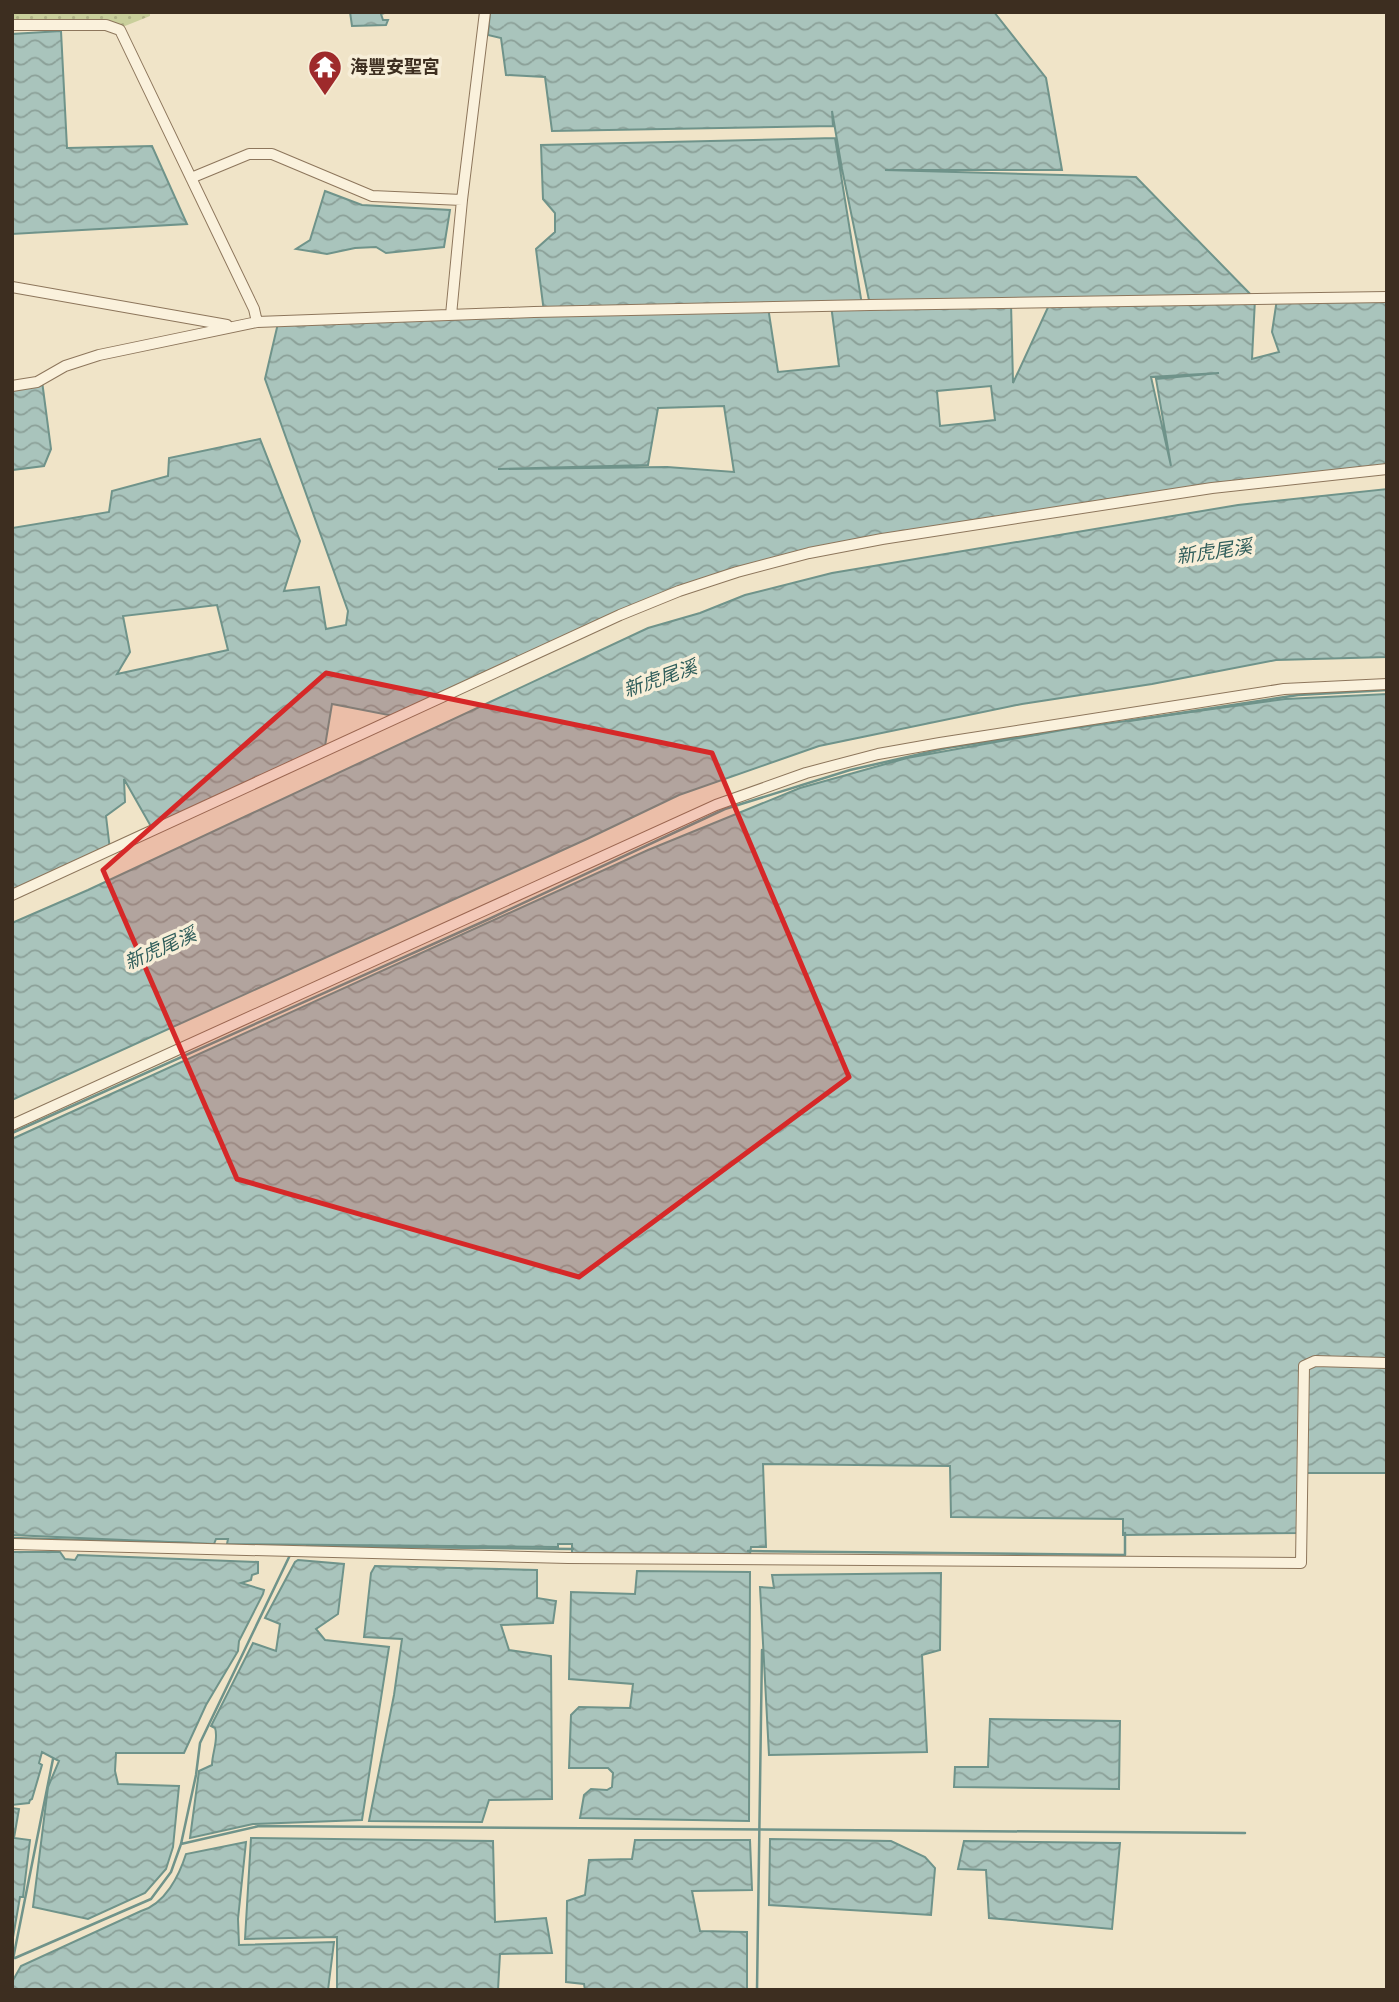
<svg xmlns="http://www.w3.org/2000/svg" width="1399" height="2002" font-family="Lora,'Noto Sans TC',serif">
	<style>
		.green { fill: url(#green-dots) }
		.water { fill: url(#water-waves); stroke: #6f938a; stroke-width: 2; fill-rule: evenodd }
		.lines { fill: none; stroke-linecap: round; stroke-linejoin: round }
		.stream { stroke: #6f938a; stroke-width: 2.5 }
		.minor-casing { stroke: #8d765c; stroke-width: 12 }
		.minor { stroke: #faf1dc; stroke-width: 10 }
		.marked { fill: #d62828; fill-opacity: 0.2; stroke: #d62828; stroke-width: 5; stroke-linejoin: round }
		.labels { text-anchor: middle; stroke-width: 7; stroke-linejoin: round; paint-order: stroke }
		.poi-label { font-size: 18px; font-weight: bold; fill: #3d2e20; stroke: #f7eed8; text-anchor: start }
		.water-label { font-size: 19px; font-style: italic; fill: #2f5d5a; stroke: #f7eed8 }
	</style>
	<defs>
		<pattern id="green-dots" width="8" height="8" patternUnits="userSpaceOnUse" patternTransform="scale(1.75)"><rect width="8" height="8" fill="#c9cf9b"/><path d="M2 2h.1M6 6h.1" fill="none" stroke="#aeb285" stroke-width="1.8" stroke-linecap="round"/></pattern>
		<pattern id="water-waves" width="16" height="10" patternUnits="userSpaceOnUse" patternTransform="scale(1.75)"><rect width="16" height="10" fill="#a9c4bc"/><path d="M0 5q4-4 8 0t8 0" fill="none" stroke="#8ba098"/></pattern>
	</defs>
	<rect width="100%" height="100%" fill="#f0e4c8"/>
	<!-- green -->
	<path class="green" d="M12 12H150V16L120 28 12 21Z"/>
	<!-- water -->
	<path class="water" d="M350 12H388L381 14 383 20H388L386 25 352 26Z
		M490 12H994L1046 78 1062 170H885L1136 177 1255 299 1252 359 1279 352 1272 332 1277 299 1387 297V471L1177 494 949 529 752 568 626 613 399 717 332 704 324 752 153 830 124 779 125 802 106 816 110 850 12 895V528L109 512 112 491 168 476 169 458 260 439 300 541 284 591 319 587 326 629 346 625 348 611 265 379 279 319 544 312 536 249 555 232V213L543 199 541 145 835 138 862 305H870L842 169 832 111 833 126 552 131 545 77 506 75 501 38 488 35ZM1011 303H1050L1013 383V382ZM831 305 839 366 778 372 768 307ZM1219 373 1156 379 1171 466 1151 377ZM991 386 995 420 940 426 937 391ZM724 406 734 472 667 467 498 469 648 465 658 408ZM217 605 228 650 117 674 130 652 123 616Z
		M61 31 67 148 152 146 187 224 12 234V34Z
		M325 191 362 205 450 210 444 247 386 253 376 247 355 248 327 254 296 249 310 240Z
		M42 381 51 449 44 466 12 470V384Z
		M1387 489V657L1276 660 1152 684 1022 704 819 746 679 795 587 839 12 1100V923L88 890 648 628 700 613 745 595 832 573 1238 505Z
		M1387 694V1473H1305L1302 1533 1123 1535V1519L951 1517 950 1466 763 1464 766 1547H751L750 1554 572 1553V1544H558V1547L227 1544 228 1539H216L214 1544 12 1535V1139L648 850 800 788 907 758 1068 729 1285 699Z
		M12 1552H60L65 1559 75 1560 78 1555 258 1562V1573L252 1575 251 1580 241 1583 264 1590 263 1594 239 1641 238 1651 206 1705 184 1753H116L115 1771 118 1784 179 1786 173 1847 166 1869 145 1893 88 1919 33 1907 48 1787 59 1761 42 1752 39 1763 42 1765 32 1799 30 1800 29 1803 12 1805Z
		M298 1560 344 1564 338 1614 316 1629 325 1640 389 1647 362 1820 253 1824 190 1838 199 1771 212 1765C212 1753 219 1739 215 1728L211 1726 253 1643 276 1651 280 1624 265 1618 295 1562Z
		M375 1566 537 1570V1598L556 1601 553 1623 501 1625 509 1650 551 1656 552 1799 489 1800 482 1822 369 1821 394 1695 402 1639 364 1637 371 1573Z
		M637 1571 750 1572 749 1821 580 1818 584 1795 591 1789 607 1790 612 1787 613 1773 608 1768H569L571 1715 579 1707 630 1708 633 1684 569 1679 571 1592 635 1594Z
		M941 1573 940 1650 922 1655 927 1752 769 1755 760 1587 774 1588 772 1575Z
		M990 1719 1120 1721 1119 1789 954 1787 955 1767H988Z
		M12 1808 19 1809 14 1838 30 1840 23 1897H20L12 1943Z
		M251 1838 493 1841 495 1922 546 1918 552 1953 500 1954 498 1990H337V1937L245 1939Z
		M770 1839 891 1841 925 1857 935 1868 931 1915 769 1905Z
		M635 1840H750L752 1890 692 1891 700 1931 747 1932V1990H585L584 1984 566 1982 567 1901 585 1895 589 1860 632 1859Z
		M964 1841 1120 1843 1112 1929 989 1918 986 1870 958 1869Z
		M246 1842 238 1919 239 1945 334 1942 328 1990H12V1982L21 1966 141 1911C165 1904 179 1876 186 1854Z"/>
	<g class="lines">
		<!-- stream -->
		<path class="stream" d="M1128 721 1298 695 1387 690
			M12 1133 489 919 725 809 850 770 947 748 1039 734
			M12 1538 192 1543
			M307 1546 573 1549
			M748 1551 1125 1555V1533
			M181 1844 259 1826 1245 1833
			M15 1958 151 1899 171 1872 181 1844 196 1775 200 1743 291 1553
			M12 1964 53 1759
			M757 1990 762 1650"/>
		<!-- minor casing -->
		<g class="minor-casing">
			<path id="minor" d="M12 25H106L120 30 254 309 257 322
				M191 178 249 154H272L372 196 462 200
				M12 287 227 325
				M451 315 462 200 485 12
				M12 386 37 382 65 366 99 355 257 322 534 312 870 305 1387 297
				M12 895 620 615 679 591 737 572 809 553 882 539 1212 488 1387 469
				M12 1125 716 805 806 773 878 754 940 743 1284 689 1387 684
				M12 1544 568 1558 1301 1563 1304 1366 1315 1361 1387 1363"/>
		</g>
		<!-- minor -->
		<use href="#minor" class="minor"/>
	</g>
	<!-- marked area -->
	<path class="marked" d="M326 673 712 753 849 1077 579 1277 237 1179 103 870Z"/>
	<!-- icons -->
	<defs>
		<g id="temple-pin" transform="scale(1.75)"><path d="M0 17L-7.5 6A9.5 9.5 0 1 1 7.5 6Z" fill="#9e2a2b" stroke="#f7eed8"/><path d="M0-6L5-2H3V0L6.5 2.5H4V6H1.5V3h-3V6H-4V2.5H-6.5L-3 0V-2H-5Z" fill="#fff"/></g>
	</defs>
	<g fill-rule="evenodd">
		<use href="#temple-pin" x="325" y="67"/>
	</g>
	<g class="labels">
		<!-- poi labels -->
		<g class="poi-label">
			<text x="350" y="73">海豐安聖宮</text>
		</g>
		<!-- water labels -->
		<g class="water-label">
			<text transform="translate(1214 551) rotate(-8)" y="7">新虎尾溪</text>
			<text transform="translate(660 678) rotate(-19)" y="7">新虎尾溪</text>
			<text transform="translate(160 948) rotate(-24)" y="7">新虎尾溪</text>
		</g>
	</g>
	<!-- border -->
	<rect width="1399" height="2002" fill="none" stroke="#3d2e20" stroke-width="28"/>
</svg>
